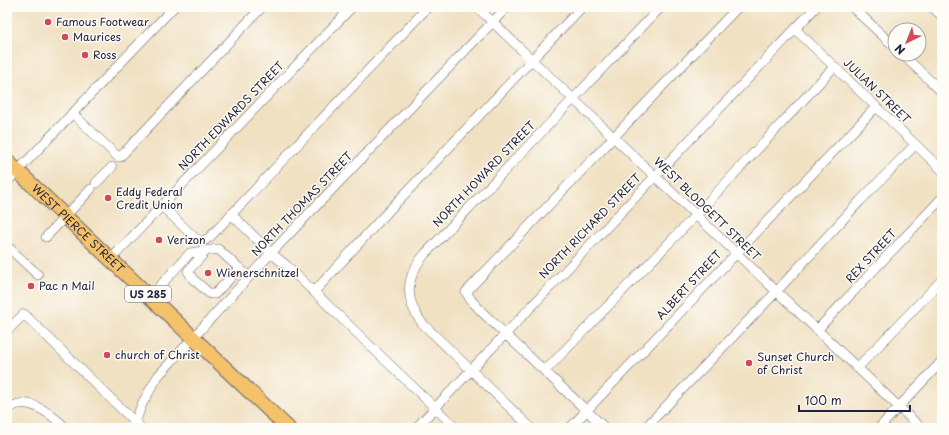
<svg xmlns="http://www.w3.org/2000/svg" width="949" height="435" font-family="'Playpen Sans',sans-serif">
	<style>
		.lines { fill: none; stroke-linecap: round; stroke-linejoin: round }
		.minor-casing { stroke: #6a656b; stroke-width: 10 }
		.highway-casing { stroke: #6a656b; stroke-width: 16 }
		.minor { stroke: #fff; stroke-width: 9 }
		.highway { stroke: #f3c26a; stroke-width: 14 }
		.poi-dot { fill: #d1495b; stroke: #fdfcf7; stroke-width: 1.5 }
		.labels { text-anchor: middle; stroke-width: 3; stroke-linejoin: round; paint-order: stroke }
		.shield { fill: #fdfcf7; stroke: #646373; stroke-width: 1 }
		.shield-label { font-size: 10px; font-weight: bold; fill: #22223b }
		.poi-label { font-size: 11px; fill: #22223b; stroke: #fdfcf7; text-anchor: start }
		.street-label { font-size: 11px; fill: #22223b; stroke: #fdfcf7 }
	</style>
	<rect width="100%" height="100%" fill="#fdfcf7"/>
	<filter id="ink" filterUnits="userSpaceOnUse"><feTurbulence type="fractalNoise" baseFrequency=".025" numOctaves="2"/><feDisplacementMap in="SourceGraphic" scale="8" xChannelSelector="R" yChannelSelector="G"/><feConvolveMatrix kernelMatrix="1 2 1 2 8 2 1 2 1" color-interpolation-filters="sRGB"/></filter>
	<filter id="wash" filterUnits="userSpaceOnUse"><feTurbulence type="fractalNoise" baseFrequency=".012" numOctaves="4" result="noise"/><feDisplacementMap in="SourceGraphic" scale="16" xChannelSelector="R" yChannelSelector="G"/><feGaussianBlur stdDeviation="0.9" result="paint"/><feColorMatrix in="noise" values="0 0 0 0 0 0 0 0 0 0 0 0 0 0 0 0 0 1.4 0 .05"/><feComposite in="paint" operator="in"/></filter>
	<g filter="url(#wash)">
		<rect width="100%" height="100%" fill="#f1e1c3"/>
	</g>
	<g filter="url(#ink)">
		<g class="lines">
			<!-- minor casing -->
			<g class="minor-casing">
				<path id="minor" d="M477 7 532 60 921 428
					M852 7 895 47
					M932 7 942 16
					M795 29 942 170
					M902 54 942 92
					M72 113 118 157H120L262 7
					M7 182 174 7
					M96 183 112 167
					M162 206 195 238 202 242 210 237 428 7
					M231 214 271 253 287 266 456 428
					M46 237 91 189
					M7 246 38 275
					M207 250 188 271 193 279 210 294H215L240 268
					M111 259 352 7
					M314 292 381 219 582 7
					M150 297 190 253 218 249 249 277
					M817 330 942 198
					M7 331 24 314 141 428
					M857 368 942 280
					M545 371 696 215 834 67
					M7 410C26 393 51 414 66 428
					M130 428 135 423 142 404 158 376 271 253 507 7
					M416 428 816 7
					M531 428 422 323C404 299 405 277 425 254L661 7
					M570 428 876 107
					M605 428 483 313 471 300 466 292 738 7
					M645 428 776 292 860 201 915 145
					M879 428 942 361"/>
			</g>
			<!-- highway casing -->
			<g class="highway-casing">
				<g id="highway">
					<path id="s1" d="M7 161 288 428"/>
				</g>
			</g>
			<!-- minor -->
			<use href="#minor" class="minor"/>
			<!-- highway -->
			<use href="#highway" class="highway"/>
		</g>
	</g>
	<!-- markers -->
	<g class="poi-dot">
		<circle cx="48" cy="22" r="4"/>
		<circle cx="65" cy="37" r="4"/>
		<circle cx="85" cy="55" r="4"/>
		<circle cx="108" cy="198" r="4"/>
		<circle cx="159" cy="240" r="4"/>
		<circle cx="208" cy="273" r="4"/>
		<circle cx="31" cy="286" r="4"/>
		<circle cx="107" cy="355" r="4"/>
		<circle cx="749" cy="363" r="4"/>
	</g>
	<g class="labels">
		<!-- shield labels -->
		<rect class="shield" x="125" y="286" width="46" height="16" rx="3"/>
		<g class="shield-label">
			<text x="148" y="298">US 285</text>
		</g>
		<!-- poi labels -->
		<g class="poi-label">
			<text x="56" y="26">Famous Footwear</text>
			<text x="73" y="41">Maurices</text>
			<text x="93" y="59">Ross</text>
			<text x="116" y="196">Eddy Federal<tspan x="116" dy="13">Credit Union</tspan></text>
			<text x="167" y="244">Verizon</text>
			<text x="216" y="277">Wienerschnitzel</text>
			<text x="39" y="290">Pac n Mail</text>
			<text x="115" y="359">church of Christ</text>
			<text x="757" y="361">Sunset Church<tspan x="757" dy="13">of Christ</tspan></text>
		</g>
		<!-- street labels -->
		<g class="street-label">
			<text transform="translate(877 91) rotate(44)" y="4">JULIAN STREET</text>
			<text transform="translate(231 116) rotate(-46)" y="4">NORTH EDWARDS STREET</text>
			<text transform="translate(484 174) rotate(-46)" y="4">NORTH HOWARD STREET</text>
			<text transform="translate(302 204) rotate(-46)" y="4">NORTH THOMAS STREET</text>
			<text transform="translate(707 209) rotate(44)" y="4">WEST BLODGETT STREET</text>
			<text transform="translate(590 226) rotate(-46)" y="4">NORTH RICHARD STREET</text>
			<text dy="4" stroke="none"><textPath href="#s1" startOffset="98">WEST PIERCE STREET</textPath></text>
			<text transform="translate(871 256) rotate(-47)" y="4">REX STREET</text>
			<text transform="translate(689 285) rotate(-47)" y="4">ALBERT STREET</text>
		</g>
	</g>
	<!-- margin -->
	<rect width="949" height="435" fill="none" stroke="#fdfcf7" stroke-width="24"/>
	<!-- north arrow -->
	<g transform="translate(907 42) rotate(223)"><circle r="19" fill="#fdfcf7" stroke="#a5a5ac"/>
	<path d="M0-3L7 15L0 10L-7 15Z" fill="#d1495b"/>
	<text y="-6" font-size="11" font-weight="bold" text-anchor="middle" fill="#22223b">N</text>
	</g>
	<!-- scale -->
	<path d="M799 405v6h111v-6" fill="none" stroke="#22223b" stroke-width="2"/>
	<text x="805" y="405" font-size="12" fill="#22223b" stroke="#fdfcf7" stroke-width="3" paint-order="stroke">100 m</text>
</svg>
